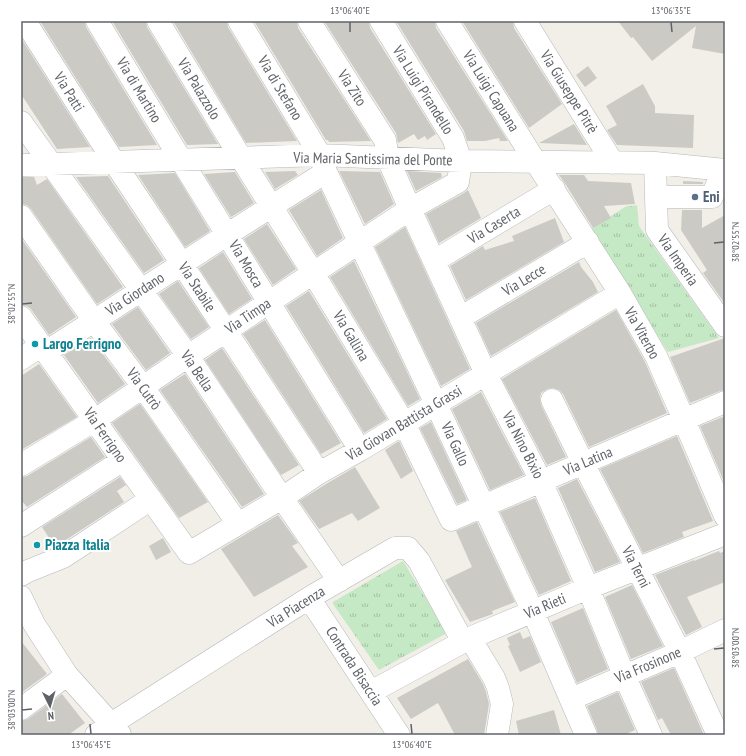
<svg xmlns="http://www.w3.org/2000/svg" width="746" height="756" font-family="'PT Sans Narrow',sans-serif">
	<style>
		.park { fill: url(#park-tufts) }
		.building { fill: #cccac5 }
		.lines { fill: none; stroke-linecap: round; stroke-linejoin: round }
		.minor-casing { stroke: #b5b8bc; stroke-width: 23 }
		.minor { stroke: #fff; stroke-width: 22 }
		.ticks { fill: none; stroke: #5f6368; stroke-width: 1.5 }
		.service-dot { fill: #5c6f8a; stroke: #fff; stroke-width: 1.5 }
		.culture-dot { fill: #0f9aa8; stroke: #fff; stroke-width: 1.5 }
		.labels { text-anchor: middle; stroke-width: 4; stroke-linejoin: round; paint-order: stroke }
		.street-label { font-size: 15px; fill: #5f6368; stroke: #fff }
		.service-label { font-size: 15px; font-weight: bold; fill: #4e5e75; stroke: #fff; text-anchor: start }
		.culture-label { font-size: 15px; font-weight: bold; fill: #0d838f; stroke: #fff; text-anchor: start }
		.neatline { fill: none; stroke: #5f6368; stroke-width: 1.5 }
		.ticks-label { font-size: 10px; text-anchor: middle; fill: #5f6368 }
	</style>
	<defs>
		<pattern id="park-tufts" width="24" height="20" patternUnits="userSpaceOnUse"><rect width="24" height="20" fill="#c5e8c5"/><path d="M3 7l-1-3M5 7V3M7 7l1-3M15 17l-1-3M17 17v-4M19 17l1-3" fill="none" stroke="#a3c0a4"/></pattern>
	</defs>
	<rect width="100%" height="100%" fill="#f1efe8"/>
	<!-- park -->
	<path class="park" d="M637 205 639 226 719 338 668 352 591 229 625 207Z
		M403 561 447 633 379 670 333 604V602Z"/>
	<!-- building -->
	<path class="building" d="M40 21H85L86 27 157 145 119 147Z
		M112 21H146L147 27 218 144 187 145Z
		M173 21H227L228 27 297 141 246 143Z
		M254 21H297L298 28 371 141 329 142 328 140H326Z
		M324 21H369L370 28 436 134 427 140 425 136 418 140 414 134 398 143 396 133Z
		M396 21H435L436 28 508 141H500L499 138 485 141H467L464 131Z
		M462 21H513L514 28 562 104 529 128Z
		M618 21H725V54L692 48 696 26 652 61 633 37 631 38Z
		M21 38 90 147 57 149 21 94Z
		M588 66 597 78 585 87 576 75Z
		M643 84 655 106V113L694 115 693 148 617 145 607 130 617 125 606 106Z
		M574 124 587 145 539 143Z
		M295 171 298 175 275 189 265 172Z
		M339 171 380 172 394 204 365 224Z
		M407 171 441 173 442 177 416 191Z
		M235 172 254 203 231 217 204 174Z
		M175 173 210 231 185 247 138 175Z
		M559 175H584L588 181 631 183 635 204 604 206 611 218 593 228 566 185 564 182Z
		M108 176 164 260 144 273 76 177Z
		M21 177H34L37 185 47 179 123 287 97 304 31 209 27 205 21 204Z
		M683 181 703 182V184H683Z
		M321 190 343 238 317 256 289 210Z
		M468 190 481 218 439 243 426 214 464 193Z
		M682 210H702V228L725 215V304L703 273 707 270 681 230Z
		M555 218 564 242 466 300 450 266 483 246 485 250 514 241 512 236Z
		M267 224 296 269 273 285 244 239Z
		M405 227 470 369 441 386 375 247Z
		M21 238 76 317 49 335 31 309 27 306 21 305Z
		M223 252 252 299 229 314 199 268Z
		M354 261 420 399 408 406 330 277Z
		M579 262 581 267 593 282 598 292 491 356 476 323Z
		M178 281 209 327 191 339 159 294Z
		M309 291 387 419 364 433 286 306Z
		M138 307 170 353 146 370 112 324Z
		M616 310 645 362 667 413 589 447 563 394 559 390 553 388 547 389 541 393 540 399 541 405 566 457 547 465 502 379Z
		M265 320 341 443 321 454 243 334Z
		M91 338 125 384 98 403 64 355Z
		M725 338V390L720 391 690 403 670 357Z
		M222 348 299 465 281 475 205 360Z
		M39 364 77 417 21 450V376Z
		M185 374 264 494 242 507 160 390Z
		M481 392 524 475 490 490 452 409Z
		M140 404 208 502 179 518 112 423Z
		M725 416V484L700 426Z
		M431 422 467 500 457 504 420 428Z
		M677 436 713 521 682 532 684 537 643 553 600 469Z
		M91 437 105 457 27 507 21 500V477L27 476Z
		M399 441 413 471 401 479 385 450Z
		M355 467 380 508 358 521 352 513 319 529 299 501 326 484Z
		M120 477 126 485 117 491 124 502 55 547 42 527Z
		M577 479 620 562 595 572 558 488Z
		M535 498 571 581 539 595 500 512Z
		M278 515 298 543 292 546 308 567 254 597 221 549Z
		M477 522 515 602 492 611 493 614 470 622 445 580 472 567 456 531Z
		M163 538 171 552 156 560 149 546Z
		M719 551 720 553 725 551V582L687 597 702 627 686 635 655 575 694 560V561Z
		M632 585 663 646 631 659 605 597Z
		M583 608 608 669 577 683 551 622Z
		M520 632 523 639 530 636 541 662 520 672 508 646 510 645 507 638Z
		M21 641 47 674 21 693Z
		M468 659 483 684 486 692 489 704 484 735H455L438 703 411 719 397 698Z
		M674 668 704 735H671L662 718 658 720 641 682Z
		M618 692 635 730 624 735H598L597 730 587 706Z
		M62 694 85 723 68 735H21V721L28 719Z
		M554 710 561 735H519L516 721Z"/>
	<g class="lines">
		<!-- minor casing -->
		<g class="minor-casing">
			<path id="minor" d="M25 21 114 162 182 264 319 473
				M97 21 181 160 360 450
				M158 21 241 158 313 273 404 423 451 520 725 402
				M239 21 320 155 326 172 436 404 533 612 586 735
				M309 21 385 140 388 159 410 209 486 374 541 481 588 588 624 675 651 735
				M447 21 535 161 620 293 656 356 684 420 725 516
				M525 21 613 163
				M21 122 141 290 188 356 282 498 339 581
				M655 163 657 230 725 326
				M21 165 320 155 461 161 655 163 725 170
				M656 197H712L723 170
				M21 216 94 321 143 387 238 524
				M434 261 554 189
				M21 317 189 553 238 524 282 498 319 473 360 450 620 293
				M460 318 588 242
				M46 352 228 234 326 172
				M21 359 42 345
				M552 400 583 463 680 652 718 735
				M21 465 95 420 188 356 410 209 458 182 461 161 453 138 381 21
				M21 526 123 460
				M21 575 28 571 63 557 80 546 151 499
				M21 597 34 624 67 675 120 734
				M309 598 399 735
				M470 638 494 678 498 688 502 704 497 735
				M371 692 470 638 588 588 725 534
				M571 699 680 652 725 630
				M21 709 67 675
				M96 735 111 724 309 598 395 548H408L419 561 463 642"/>
		</g>
		<!-- minor -->
		<use href="#minor" class="minor"/>
	</g>
	<!-- ticks -->
	<path class="ticks" d="M350 22V32M671 22 672 32M714 243 724 242M22 304 32 303M714 649 724 648M22 710 32 709M90 724 91 734M411 724 412 734"/>
	<!-- markers -->
	<circle class="service-dot" cx="695" cy="197" r="4"/>
	<g class="culture-dot">
		<circle cx="35" cy="344" r="4"/>
		<circle cx="37" cy="545" r="4"/>
	</g>
	<g class="labels">
		<!-- street labels -->
		<g class="street-label">
			<text transform="translate(280 88) rotate(59)" y="5">Via di Stefano</text>
			<text transform="translate(352 88) rotate(57)" y="5">Via Zito</text>
			<text transform="translate(199 89) rotate(59)" y="5">Via Palazzolo</text>
			<text transform="translate(139 90) rotate(59)" y="5">Via di Martino</text>
			<text transform="translate(423 90) rotate(58)" y="5">Via Luigi Pirandello</text>
			<text transform="translate(491 91) rotate(58)" y="5">Via Luigi Capuana</text>
			<text transform="translate(69 92) rotate(58)" y="5">Via Patti</text>
			<text transform="translate(569 92) rotate(58)" y="5">Via Giuseppe Pitrè</text>
			<text transform="translate(373 159) rotate(1)" y="5">Via Maria Santissima del Ponte</text>
			<text transform="translate(494 225) rotate(-31)" y="5">Via Caserta</text>
			<text transform="translate(678 260) rotate(55)" y="5">Via Imperia</text>
			<text transform="translate(246 264) rotate(59)" y="5">Via Mosca</text>
			<text transform="translate(524 280) rotate(-31)" y="5">Via Lecce</text>
			<text transform="translate(197 287) rotate(57)" y="5">Via Stabile</text>
			<text transform="translate(135 294) rotate(-33)" y="5">Via Giordano</text>
			<text transform="translate(248 316) rotate(-34)" y="5">Via Timpa</text>
			<text transform="translate(642 333) rotate(61)" y="5">Via Viterbo</text>
			<text transform="translate(351 336) rotate(59)" y="5">Via Gallina</text>
			<text transform="translate(197 371) rotate(56)" y="5">Via Bella</text>
			<text transform="translate(144 389) rotate(54)" y="5">Via Cutrò</text>
			<text transform="translate(404 423) rotate(-31)" y="5">Via Giovan Battista Grassi</text>
			<text transform="translate(105 435) rotate(55)" y="5">Via Ferrigno</text>
			<text transform="translate(455 444) rotate(65)" y="5">Via Gallo</text>
			<text transform="translate(523 445) rotate(63)" y="5">Via Nino Bixio</text>
			<text transform="translate(588 461) rotate(-23)" y="5">Via Latina</text>
			<text transform="translate(636 567) rotate(63)" y="5">Via Terni</text>
			<text transform="translate(545 606) rotate(-23)" y="5">Via Rieti</text>
			<text transform="translate(296 607) rotate(-32)" y="5">Via Piacenza</text>
			<text transform="translate(648 665) rotate(-23)" y="5">Via Frosinone</text>
			<text transform="translate(354 666) rotate(57)" y="5">Contrada Bisaccia</text>
		</g>
		<!-- service labels -->
		<g class="service-label">
			<text x="703" y="202">Eni</text>
		</g>
		<!-- culture labels -->
		<g class="culture-label">
			<text x="43" y="349">Largo Ferrigno</text>
			<text x="45" y="550">Piazza Italia</text>
		</g>
	</g>
	<!-- border -->
	<rect width="746" height="756" fill="none" stroke="#ffffff" stroke-width="44"/>
	<!-- north arrow -->
	<g transform="translate(50 706) rotate(175)" stroke="#ffffff" stroke-width="3" paint-order="stroke">
	<path d="M0-3L7 15L0 10L-7 15Z" fill="#5f6368"/>
	<text y="-6" font-size="11" font-weight="bold" text-anchor="middle" fill="#5f6368">N</text>
	</g>
	<rect x="22" y="22" width="702" height="712" class="neatline"/>
	<g class="ticks-label">
		<text x="350" y="14">13°06'40"E</text>
		<text x="671" y="14">13°06'35"E</text>
		<text transform="translate(735 242) rotate(-90)" y="4">38°02'55"N</text>
		<text transform="translate(11 304) rotate(-90)" y="4">38°02'55"N</text>
		<text transform="translate(735 648) rotate(-90)" y="4">38°03'00"N</text>
		<text transform="translate(11 710) rotate(-90)" y="4">38°03'00"N</text>
		<text x="91" y="748">13°06'45"E</text>
		<text x="412" y="748">13°06'40"E</text>
	</g>
</svg>
